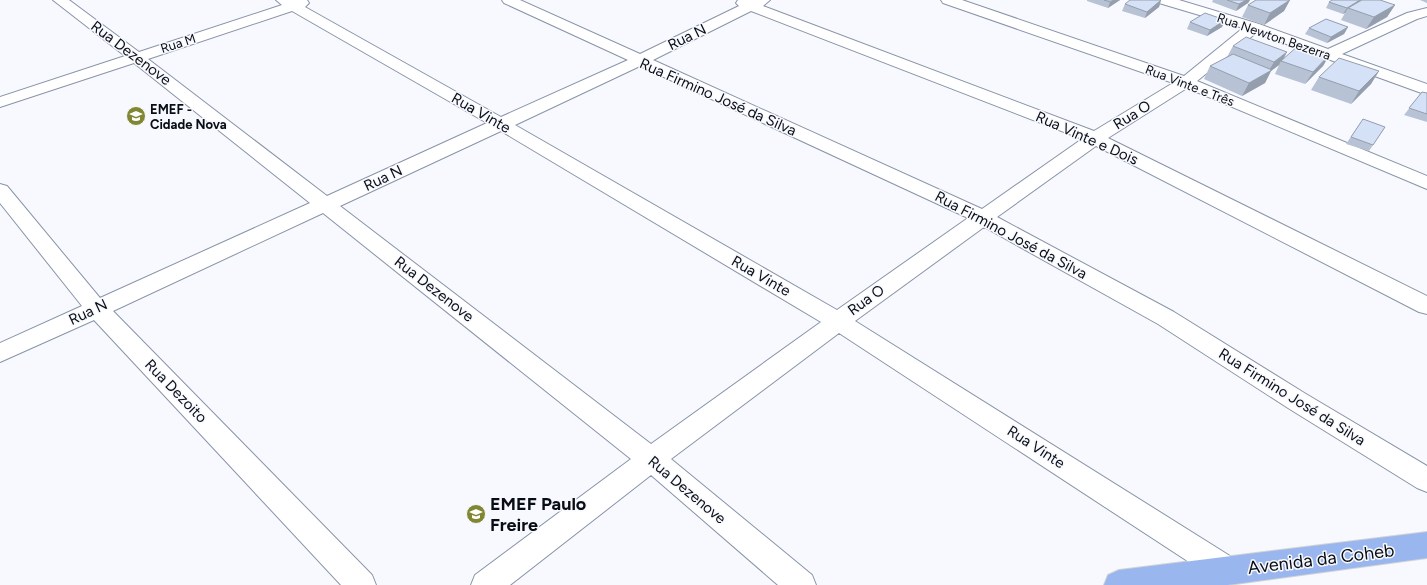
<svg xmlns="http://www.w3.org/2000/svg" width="1427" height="585" font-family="Figtree,sans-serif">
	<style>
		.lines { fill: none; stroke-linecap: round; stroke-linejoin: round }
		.minor-casing { stroke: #8994a9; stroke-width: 2 }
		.major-casing { stroke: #d3d3d5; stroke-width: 2 }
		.minor { fill: #fff; fill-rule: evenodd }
		.major { fill: #9ab6ee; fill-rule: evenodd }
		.wall { fill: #b7c2d4 }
		.shaded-wall { fill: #959ead }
		.building { fill: #d5e1f7; stroke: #959ead }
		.labels { text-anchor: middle; stroke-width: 3; stroke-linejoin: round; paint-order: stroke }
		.far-street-label { font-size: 13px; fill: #090d14; stroke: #f7f9fe }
		.far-poi-label { font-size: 13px; font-weight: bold; fill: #090d14; stroke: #f7f9fe; text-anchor: start }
		.street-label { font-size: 15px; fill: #090d14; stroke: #f7f9fe }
		.near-poi-label { font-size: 18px; font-weight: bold; fill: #090d14; stroke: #f7f9fe; text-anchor: start }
		.near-street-label { font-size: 18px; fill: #090d14; stroke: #f7f9fe }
	</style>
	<rect width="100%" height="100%" fill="#f7f9fe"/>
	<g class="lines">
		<!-- minor casing -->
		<g class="minor-casing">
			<path id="minor" d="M53 0H69L139 52 282 5 276 0H307L309 3 305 7 501 117 628 60 504 3 502 0H520L640 54 739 6 736 3 738 0H770L763 6 1094 131 1173 83 943 3 941 0H962L1184 76 1243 28 1159 3 1157 0H1179L1259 24 1328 49 1407 13 1427 8V16L1417 19 1342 54 1427 84V95L1256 33 1197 81 1427 176V189L1187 88 1108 138 1427 296V314L1419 312 1096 146 997 217 1174 312 1306 394 1427 466V492L1417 488 1288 408 1158 324 984 227 855 321 1238 561 1243 571 1238 581 1228 585 1218 581 839 333 671 459 812 575 816 585H778L651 475 510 585H471L475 575 631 459 323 213 113 311 372 575 376 585H341L94 320 0 362V343L82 306 0 203V184L7 186 100 298 310 203 134 63 0 107V97L125 56ZM292 11 487 123 327 196 148 59ZM751 11 1082 139 982 209 653 60ZM640 66 968 218 837 310 515 125ZM501 131 821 322 651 444 340 206Z"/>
		</g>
		<!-- major casing -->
		<g class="major-casing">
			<path id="major" d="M1427 532V558L1228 585H1104L1108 575 1119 570Z"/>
		</g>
		<!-- minor -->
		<use href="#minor" class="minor"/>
		<!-- major -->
		<use href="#major" class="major"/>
	</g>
	<!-- wall -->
	<path class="wall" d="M1087 0H1120L1108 8 1087 1Z
		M1161 0 1159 7 1145 18 1122 11 1125 4Z
		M1213 0H1250L1248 3 1236 11 1212 2Z
		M1290 0 1284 11 1264 25 1242 17 1248 5Z
		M1420 0H1427V3Z
		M1329 2 1395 5 1387 17 1366 29 1341 20 1345 13 1343 14 1326 8Z
		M1225 20 1222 27 1207 36 1187 29 1190 22Z
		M1348 27 1344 34 1327 43 1305 34 1309 28Z
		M1233 46 1283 59 1330 54 1323 66 1305 84 1275 74 1279 65 1271 71 1265 83 1242 96 1204 79 1210 66 1227 57Z
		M1379 71 1371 84 1351 104 1311 90 1319 77Z
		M1422 92 1427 93V122L1404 115Z
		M1363 119 1385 127 1369 151 1346 144Z"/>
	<!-- shaded-wall -->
	<path class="shaded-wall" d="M1114 0H1120L1108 8 1110 2Z
		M1161 0 1159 7 1145 18 1147 12Z
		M1246 0H1250L1248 3 1236 11 1239 4Z
		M1290 0 1284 11 1264 25 1270 13Z
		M1360 0H1362L1348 8 1345 13 1343 14 1347 8Z
		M1395 5 1387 17 1366 29 1374 17Z
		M1225 20 1222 27 1207 36 1210 30Z
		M1348 27 1344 34 1327 43 1331 37Z
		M1287 52 1282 62 1281 61 1279 65 1271 71 1265 83 1242 96 1249 83 1268 72 1274 62Z
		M1330 54 1323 66 1305 84 1313 72Z
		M1379 71 1371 84 1351 104 1359 91Z"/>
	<!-- building -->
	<path class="building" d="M1104 0H1114L1110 2Z
		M1130 0H1161L1147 12 1125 4Z
		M1227 0H1246L1239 4Z
		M1256 0H1290L1270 13 1248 5Z
		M1332 0H1360L1347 8 1329 2Z
		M1362 0H1380L1395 5 1374 17 1348 8Z
		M1205 13 1225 20 1210 30 1190 22Z
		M1326 19 1348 27 1331 37 1309 28Z
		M1246 37 1287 52 1274 62 1233 46Z
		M1300 44 1330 54 1313 72 1281 61Z
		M1233 54 1272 70 1249 83 1210 66Z
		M1339 58 1379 71 1359 91 1319 77Z
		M1422 92 1427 93V114L1409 108Z
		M1363 119 1385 127 1373 145 1351 137Z"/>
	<!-- icons -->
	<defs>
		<g id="school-disc" transform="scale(1)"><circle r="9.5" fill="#808631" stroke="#f7f9fe"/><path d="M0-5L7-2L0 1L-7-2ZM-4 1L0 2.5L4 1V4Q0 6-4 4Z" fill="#fff"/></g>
	</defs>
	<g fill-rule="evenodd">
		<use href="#school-disc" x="136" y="116"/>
		<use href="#school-disc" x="476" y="514"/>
	</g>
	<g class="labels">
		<!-- far-street labels -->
		<g class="far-street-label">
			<text transform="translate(1274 36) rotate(19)" y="5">Rua Newton Bezerra</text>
			<text transform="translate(178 43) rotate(-18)" y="5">Rua M</text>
			<text transform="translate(1190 85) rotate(21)" y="5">Rua Vinte e Três</text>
		</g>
		<!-- far-poi labels -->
		<g class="far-poi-label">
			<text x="150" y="114">EMEF -<tspan x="150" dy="15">Cidade Nova</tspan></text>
		</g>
		<!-- street labels -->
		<g class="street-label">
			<text transform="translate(687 37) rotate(-26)" y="5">Rua N</text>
			<text transform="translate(131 53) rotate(37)" y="5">Rua Dezenove</text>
			<text transform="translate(718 97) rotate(24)" y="5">Rua Firmino José da Silva</text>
			<text transform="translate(481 113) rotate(30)" y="5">Rua Vinte</text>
			<text transform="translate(1132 115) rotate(-32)" y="5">Rua O</text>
			<text transform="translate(1087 138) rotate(24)" y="5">Rua Vinte e Dois</text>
			<text transform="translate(383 178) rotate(-25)" y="5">Rua N</text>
			<text transform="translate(1011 235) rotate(28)" y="5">Rua Firmino José da Silva</text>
			<text transform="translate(761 276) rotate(30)" y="5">Rua Vinte</text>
			<text transform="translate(434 289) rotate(38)" y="5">Rua Dezenove</text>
			<text transform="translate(866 300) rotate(-36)" y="5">Rua O</text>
			<text transform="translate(88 312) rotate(-25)" y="5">Rua N</text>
			<text transform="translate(176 391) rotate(46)" y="5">Rua Dezoito</text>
			<text transform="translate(1292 397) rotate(32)" y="5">Rua Firmino José da Silva</text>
			<text transform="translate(1036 447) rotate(33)" y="5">Rua Vinte</text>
			<text transform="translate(687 490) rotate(40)" y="5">Rua Dezenove</text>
		</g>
		<!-- near-poi labels -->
		<g class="near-poi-label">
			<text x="490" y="510">EMEF Paulo<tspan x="490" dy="21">Freire</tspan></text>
		</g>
		<!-- near-street labels -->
		<g class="near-street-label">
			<text transform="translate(1321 559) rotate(-7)" y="6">Avenida da Coheb</text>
		</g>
	</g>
</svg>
